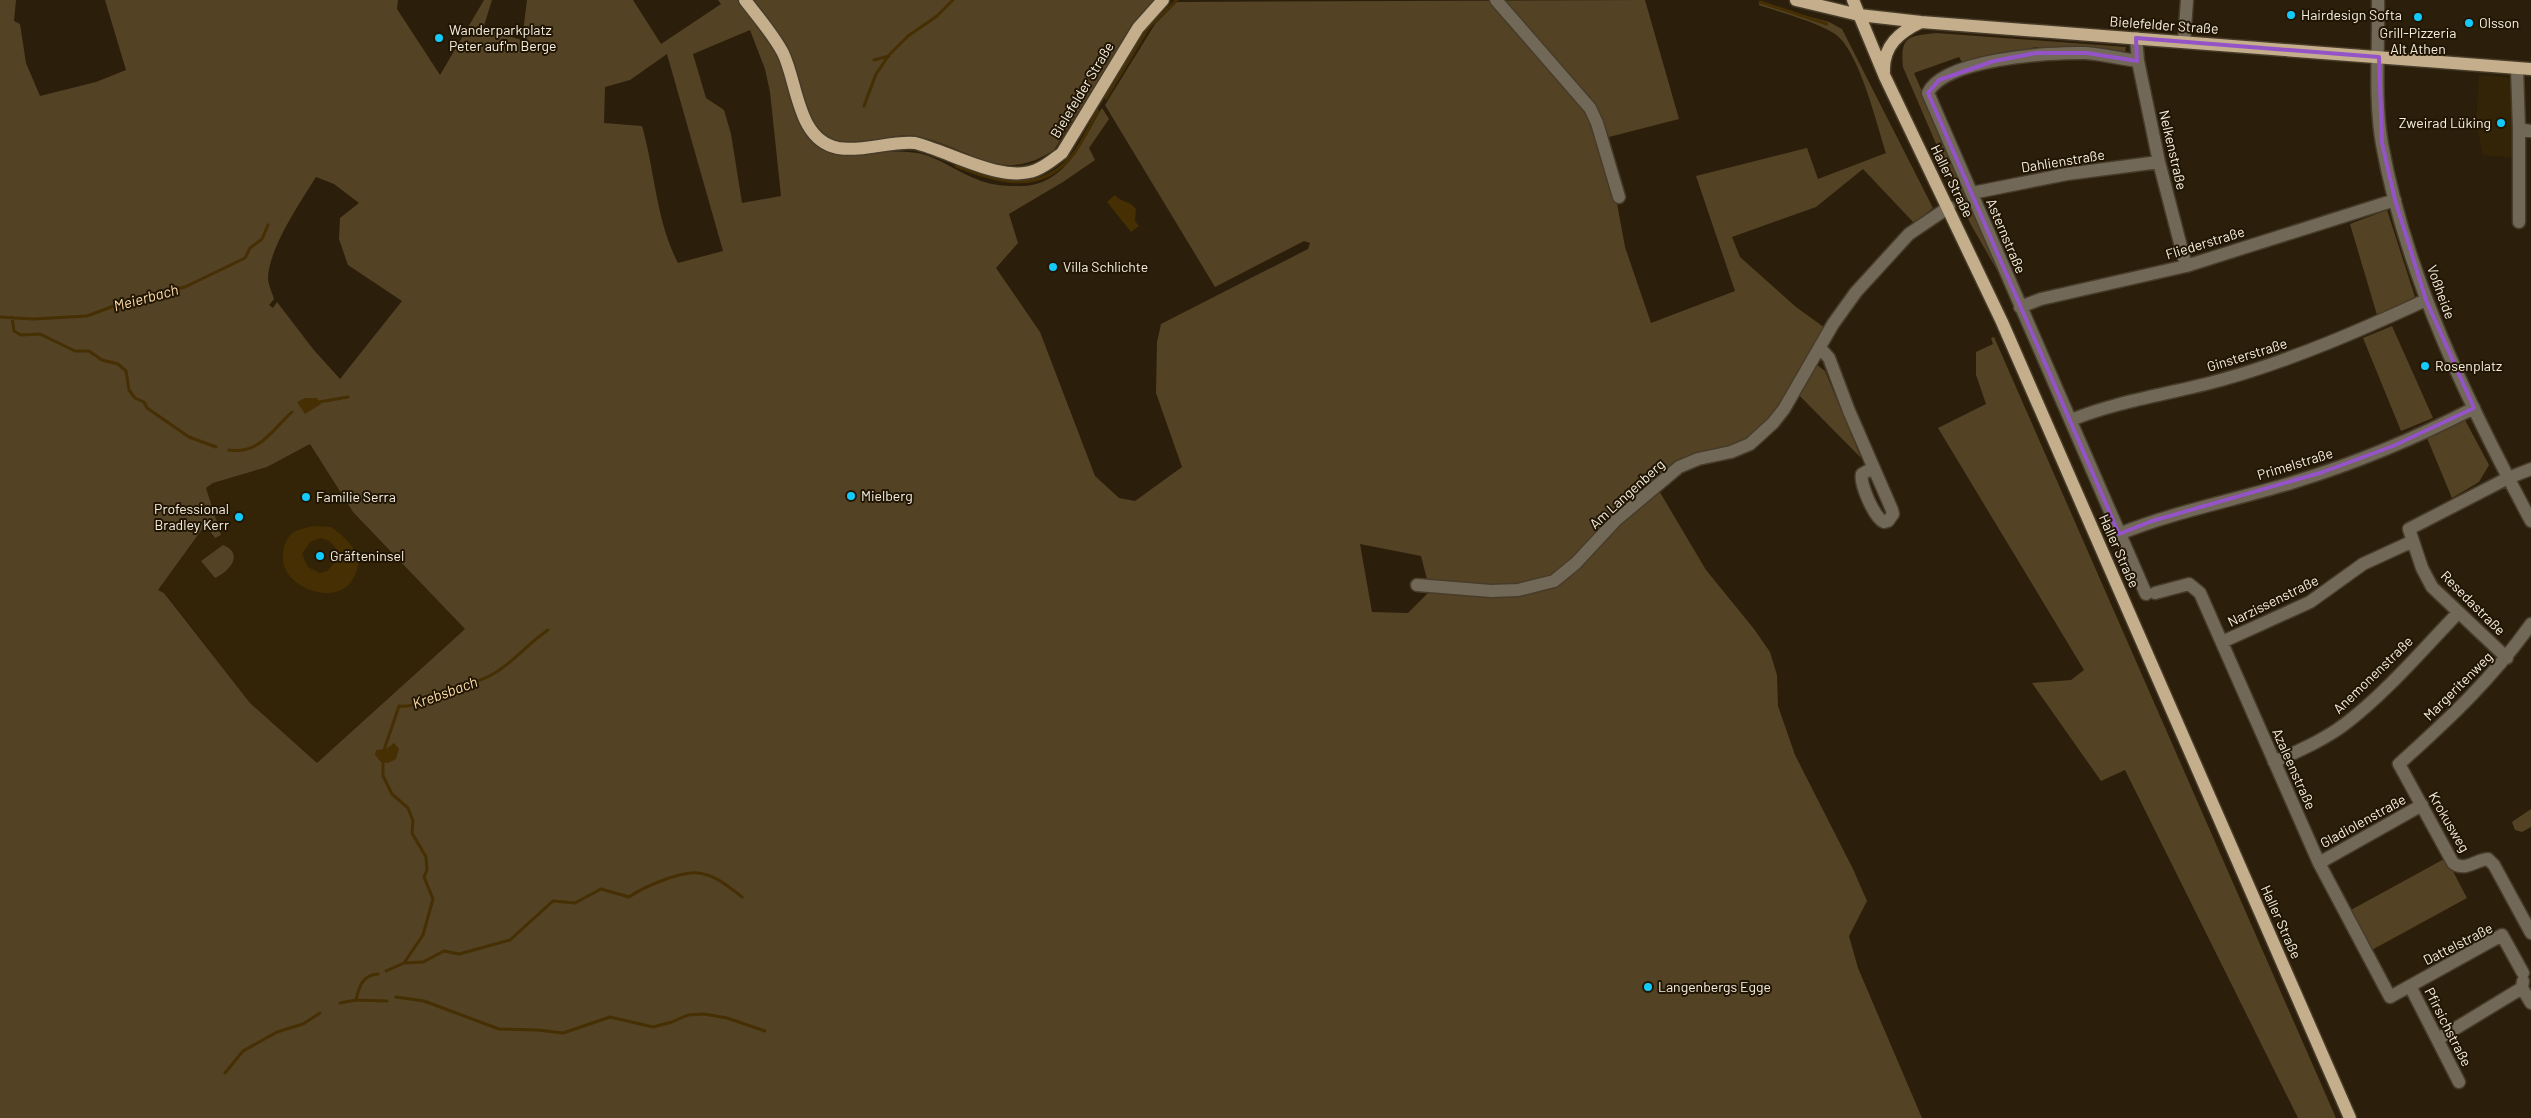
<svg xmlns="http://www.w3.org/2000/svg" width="2531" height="1118" font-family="Barlow,sans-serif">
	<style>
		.built { fill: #332307 }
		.green { fill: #544225; fill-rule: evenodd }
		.water { fill: #452f03; fill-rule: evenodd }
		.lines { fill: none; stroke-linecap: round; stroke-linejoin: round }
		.stream { stroke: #452f03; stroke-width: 3 }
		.minor-casing { stroke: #473c29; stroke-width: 15 }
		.major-casing { stroke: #473c29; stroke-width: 15 }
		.minor { stroke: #726857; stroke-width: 12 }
		.major { stroke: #c4ae8b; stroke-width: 12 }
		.marked { fill: none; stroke: #9453c6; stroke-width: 4; stroke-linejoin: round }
		.poi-dot { fill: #13cafb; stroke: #211603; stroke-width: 2 }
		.labels { text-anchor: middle; stroke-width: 4; stroke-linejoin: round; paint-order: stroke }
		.poi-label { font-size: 14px; fill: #f6eee1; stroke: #211603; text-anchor: start }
		.street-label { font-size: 14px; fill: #f6eee1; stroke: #211603 }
		.water-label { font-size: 15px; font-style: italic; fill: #fcdca9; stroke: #211603 }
	</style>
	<rect width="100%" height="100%" fill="#2b1f0b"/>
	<!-- built -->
	<path class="built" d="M2479 75 2507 77 2512 84 2515 158 2483 155 2476 122Z
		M310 444 353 512 465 629 317 763 250 703 165 593 158 590 203 528 206 526 212 536 221 535 205 488 213 483 267 467Z"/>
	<!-- green -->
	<path class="green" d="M0 0H16L14 21 20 24 26 63 40 96 96 82 126 70 105 0H398L397 9 440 75 484 0H492L483 29 522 40 527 0H633L661 44 721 4 718 0H738L759 26 778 56 810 137C834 142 860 149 884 151 898 152 909 151 922 154 943 160 961 174 981 181 992 185 1004 186 1015 186 1064 189 1081 144 1102 108L1109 119 1089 148 1095 160 1063 182 1009 214 1018 243 996 268 1040 332 1095 476 1119 498 1135 501 1182 467 1156 393 1157 342 1161 324 1308 249 1310 243 1304 241 1215 287 1105 105 1155 24 1177 2 1645 0 1679 119 1605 138 1625 247 1651 323 1735 291 1696 176 1807 148 1818 179 1886 153C1877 125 1859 50 1835 34 1815 21 1782 13 1759 5V3L1829 22 1842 29 1933 208 1914 223 1863 169 1816 207 1732 237 1740 257 1796 307 1825 328 1807 357 1825 371 1861 458 1792 388 1781 406 1755 434 1730 447 1686 458 1658 489 1706 570 1754 629 1770 652 1777 675 1778 706 1795 755 1853 869 1867 901 1849 936 1858 968 1922 1118H0ZM750 30 765 69 770 92 781 196 742 203 731 134 724 110 706 98 693 54ZM667 54 723 251 678 263C656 221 655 171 642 126L604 123 605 87 630 80ZM316 177 334 184 359 203 340 218 339 239 348 265 402 301 340 379 313 349 277 302 273 308 269 305 274 299C272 293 269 286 268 280 267 251 301 201 316 177ZM310 444 353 512 465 629 317 763 250 703 164 593 158 590 203 528 206 526 215 538 221 535 206 488 213 483 267 467ZM1360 544 1421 556 1430 591 1408 613 1372 612Z
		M753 0H1154L1134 24 1054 150C998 187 969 145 914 136 884 132 845 156 820 130 802 113 802 82 792 60 783 39 766 19 753 0Z
		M1936 33 2126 47 2125 52 2088 48 2036 47 1963 64 1959 57 1914 73 2009 291 1970 223 1903 67C1900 36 1908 36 1936 33Z
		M2387 210 2415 297 2377 315 2350 224Z
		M2392 326 2433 418 2401 431 2363 338Z
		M1994 337 2336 1118H2298L2125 770 2101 781 2032 683 2071 680 2084 670 1938 428 1986 404 1976 375V352L1993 344 1991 338Z
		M2465 420 2489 465 2479 482 2452 498 2427 438Z
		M223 545C245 554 229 572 215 578L201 561Z
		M2531 809V827L2522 832 2515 830 2512 822Z
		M2446 858 2467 898 2370 951 2349 911Z"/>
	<!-- water -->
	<path class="water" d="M1115 195C1121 203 1130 200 1136 209L1135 221 1139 226 1131 232 1107 202Z
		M305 398H317L321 404 305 414 297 402Z
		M312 526 331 527C345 537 362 551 357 569 348 608 294 594 284 566 282 560 283 553 284 547 286 541 289 535 294 532 299 529 307 528 312 526ZM321 538C332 541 338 547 338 559L327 571 320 573 308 567 302 554 310 542Z
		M394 743 399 749 396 759 388 763 381 762 375 755 376 750 386 749Z"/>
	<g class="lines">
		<!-- stream -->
		<path class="stream" d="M1760 2 1827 24
			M874 60 889 56
			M1106 98 1149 27 1177 0
			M864 106 876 74 889 55 908 36 937 16 953 0
			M956 166C1000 183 1042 196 1075 152 1084 139 1090 125 1098 111
			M0 317 33 319 87 316 138 297 185 287 245 258 250 248 262 239 268 225
			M12 317 14 331 21 335 40 334 75 351H89L102 360 118 364 126 371 129 390 135 398 144 402 147 408 189 437 216 447
			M319 402 348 397
			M229 450C259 455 272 430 292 412
			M383 753 399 706C416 708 419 699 434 694 454 687 475 685 493 674 512 664 528 643 548 630
			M383 759V776L392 794 408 808 413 821 412 833 426 857 427 870 424 877 433 899 423 935 404 963 386 971
			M404 963 423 962 444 951 459 954 510 940 553 901 575 903 601 889 629 897C643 887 681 871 698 873 716 875 729 887 742 897
			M396 997 424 1001 499 1029 537 1030 563 1033 610 1017 653 1027 672 1022 688 1015 704 1014 727 1018 765 1031
			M356 1000C359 987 362 975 378 974
			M340 1003 356 1000 387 1001
			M225 1073 243 1051 277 1032 303 1024 320 1013"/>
		<!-- minor casing -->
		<g class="minor-casing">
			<path id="minor" d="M1496 0 1590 108 1597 123 1619 197
				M2378 0C2379 47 2374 98 2382 144 2406 276 2468 403 2531 521
				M2136 38 2138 61 2159 162 2186 266
				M2184 42 2187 0
				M2138 61C2121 59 2103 54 2085 53 2051 52 1943 59 1928 93L2146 594
				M2517 68 2519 129 2531 131
				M2519 129V222
				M1972 193 2067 174 2159 162
				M2020 307 2041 299 2186 266 2395 200
				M1820 348 1829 358 1849 411 1892 510 1893 514 1888 521 1884 522C1875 519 1859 483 1862 474L1873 468
				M2071 420C2120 400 2171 394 2221 380 2292 360 2359 331 2426 300
				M2119 534C2176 511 2236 500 2294 482 2356 463 2416 438 2474 408
				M1417 585 1491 591 1518 590 1554 581 1576 563 1616 520 1679 467 1698 459 1731 452 1750 444 1773 423 1784 409 1833 324 1856 292 1909 234 1949 207
				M2155 593 2189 584 2200 593 2319 863 2390 997 2502 935 2523 973
				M2531 624C2492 679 2449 719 2399 764L2453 863C2465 872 2475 860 2488 859L2494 865 2531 933
				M2222 642 2310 602 2363 564 2413 541
				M2507 658 2432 587 2422 568 2409 529 2508 478 2531 469
				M2274 762C2298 751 2324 740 2345 724 2387 692 2422 650 2458 613
				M2319 863 2422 805
				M2523 981 2522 988 2531 1003
				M2410 986 2459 1082
				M2438 1039 2522 988"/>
		</g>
		<!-- major casing -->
		<g class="major-casing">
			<path id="major" d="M745 0C758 17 773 34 783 53 798 84 797 140 838 148 863 152 890 141 915 143 949 151 1002 184 1036 170 1046 166 1054 159 1062 153L1138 28 1163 0
				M1796 0 1859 15 1921 22 2531 69
				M1853 0 1885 77 2002 322 2350 1118
				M1884 72C1883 45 1900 32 1921 22"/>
		</g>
		<!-- minor -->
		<use href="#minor" class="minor"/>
		<!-- major -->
		<use href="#major" class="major"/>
	</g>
	<!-- marked area -->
	<path class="marked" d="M2136 38 2379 57 2382 143 2395 200 2426 300 2474 408 2393 446 2323 472 2152 521 2119 534 1928 93 1939 80 1994 61 2036 53H2087L2137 61Z"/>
	<!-- markers -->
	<g class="poi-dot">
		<circle cx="2291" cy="15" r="5"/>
		<circle cx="2418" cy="17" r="5"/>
		<circle cx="2469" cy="23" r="5"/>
		<circle cx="439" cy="38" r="5"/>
		<circle cx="2501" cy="123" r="5"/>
		<circle cx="1053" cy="267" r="5"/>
		<circle cx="2425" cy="366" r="5"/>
		<circle cx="851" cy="496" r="5"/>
		<circle cx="306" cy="497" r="5"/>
		<circle cx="239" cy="517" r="5"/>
		<circle cx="320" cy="556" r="5"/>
		<circle cx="1648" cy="987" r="5"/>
	</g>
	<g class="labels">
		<!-- poi labels -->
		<g class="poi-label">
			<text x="2301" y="20">Hairdesign Softa</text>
			<text x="2479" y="28">Olsson</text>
			<text x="449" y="35">Wanderparkplatz<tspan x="449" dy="16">Peter auf'm Berge</tspan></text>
			<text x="2418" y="38" text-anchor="middle">Grill-Pizzeria<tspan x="2418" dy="16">Alt Athen</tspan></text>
			<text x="2491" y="128" text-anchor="end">Zweirad Lüking</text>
			<text x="1063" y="272">Villa Schlichte</text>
			<text x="2435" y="371">Rosenplatz</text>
			<text x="861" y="501">Mielberg</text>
			<text x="316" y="502">Familie Serra</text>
			<text x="229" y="514" text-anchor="end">Professional<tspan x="229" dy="16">Bradley Kerr</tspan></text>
			<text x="330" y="561">Gräfteninsel</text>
			<text x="1658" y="992">Langenbergs Egge</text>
		</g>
		<!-- street labels -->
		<g class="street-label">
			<text transform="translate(2164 25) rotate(4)" y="5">Bielefelder Straße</text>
			<text transform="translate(1082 90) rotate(-59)" y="5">Bielefelder Straße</text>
			<text transform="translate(2173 150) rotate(77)" y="5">Nelkenstraße</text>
			<text transform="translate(2063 161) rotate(-9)" y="5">Dahlienstraße</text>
			<text transform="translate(1952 181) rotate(64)" y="5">Haller Straße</text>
			<text transform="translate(2006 236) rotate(67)" y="5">Asternstraße</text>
			<text transform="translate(2205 243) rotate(-17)" y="5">Fliederstraße</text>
			<text transform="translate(2441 292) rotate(70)" y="5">Voßheide</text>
			<text transform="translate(2247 355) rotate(-17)" y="5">Ginsterstraße</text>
			<text transform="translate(2295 464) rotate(-17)" y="5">Primelstraße</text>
			<text transform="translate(1627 494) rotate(-42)" y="5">Am Langenberg</text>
			<text transform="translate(2119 551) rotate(66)" y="5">Haller Straße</text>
			<text transform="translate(2273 601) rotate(-26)" y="5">Narzissenstraße</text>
			<text transform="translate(2473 603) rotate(45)" y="5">Resedastraße</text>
			<text transform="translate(2373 675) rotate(-44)" y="5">Anemonenstraße</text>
			<text transform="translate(2458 686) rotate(-45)" y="5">Margeritenweg</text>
			<text transform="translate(2294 769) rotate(66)" y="5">Azaleenstraße</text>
			<text transform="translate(2363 821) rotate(-29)" y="5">Gladiolenstraße</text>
			<text transform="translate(2449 822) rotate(60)" y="5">Krokusweg</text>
			<text transform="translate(2281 922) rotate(66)" y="5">Haller Straße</text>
			<text transform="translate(2458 944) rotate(-27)" y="5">Dattelstraße</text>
			<text transform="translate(2448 1027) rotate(63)" y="5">Pfirsichstraße</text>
		</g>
		<!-- water labels -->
		<g class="water-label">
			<text transform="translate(146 298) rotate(-15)" y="5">Meierbach</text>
			<text transform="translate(445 693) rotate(-20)" y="5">Krebsbach</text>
		</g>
	</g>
</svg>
